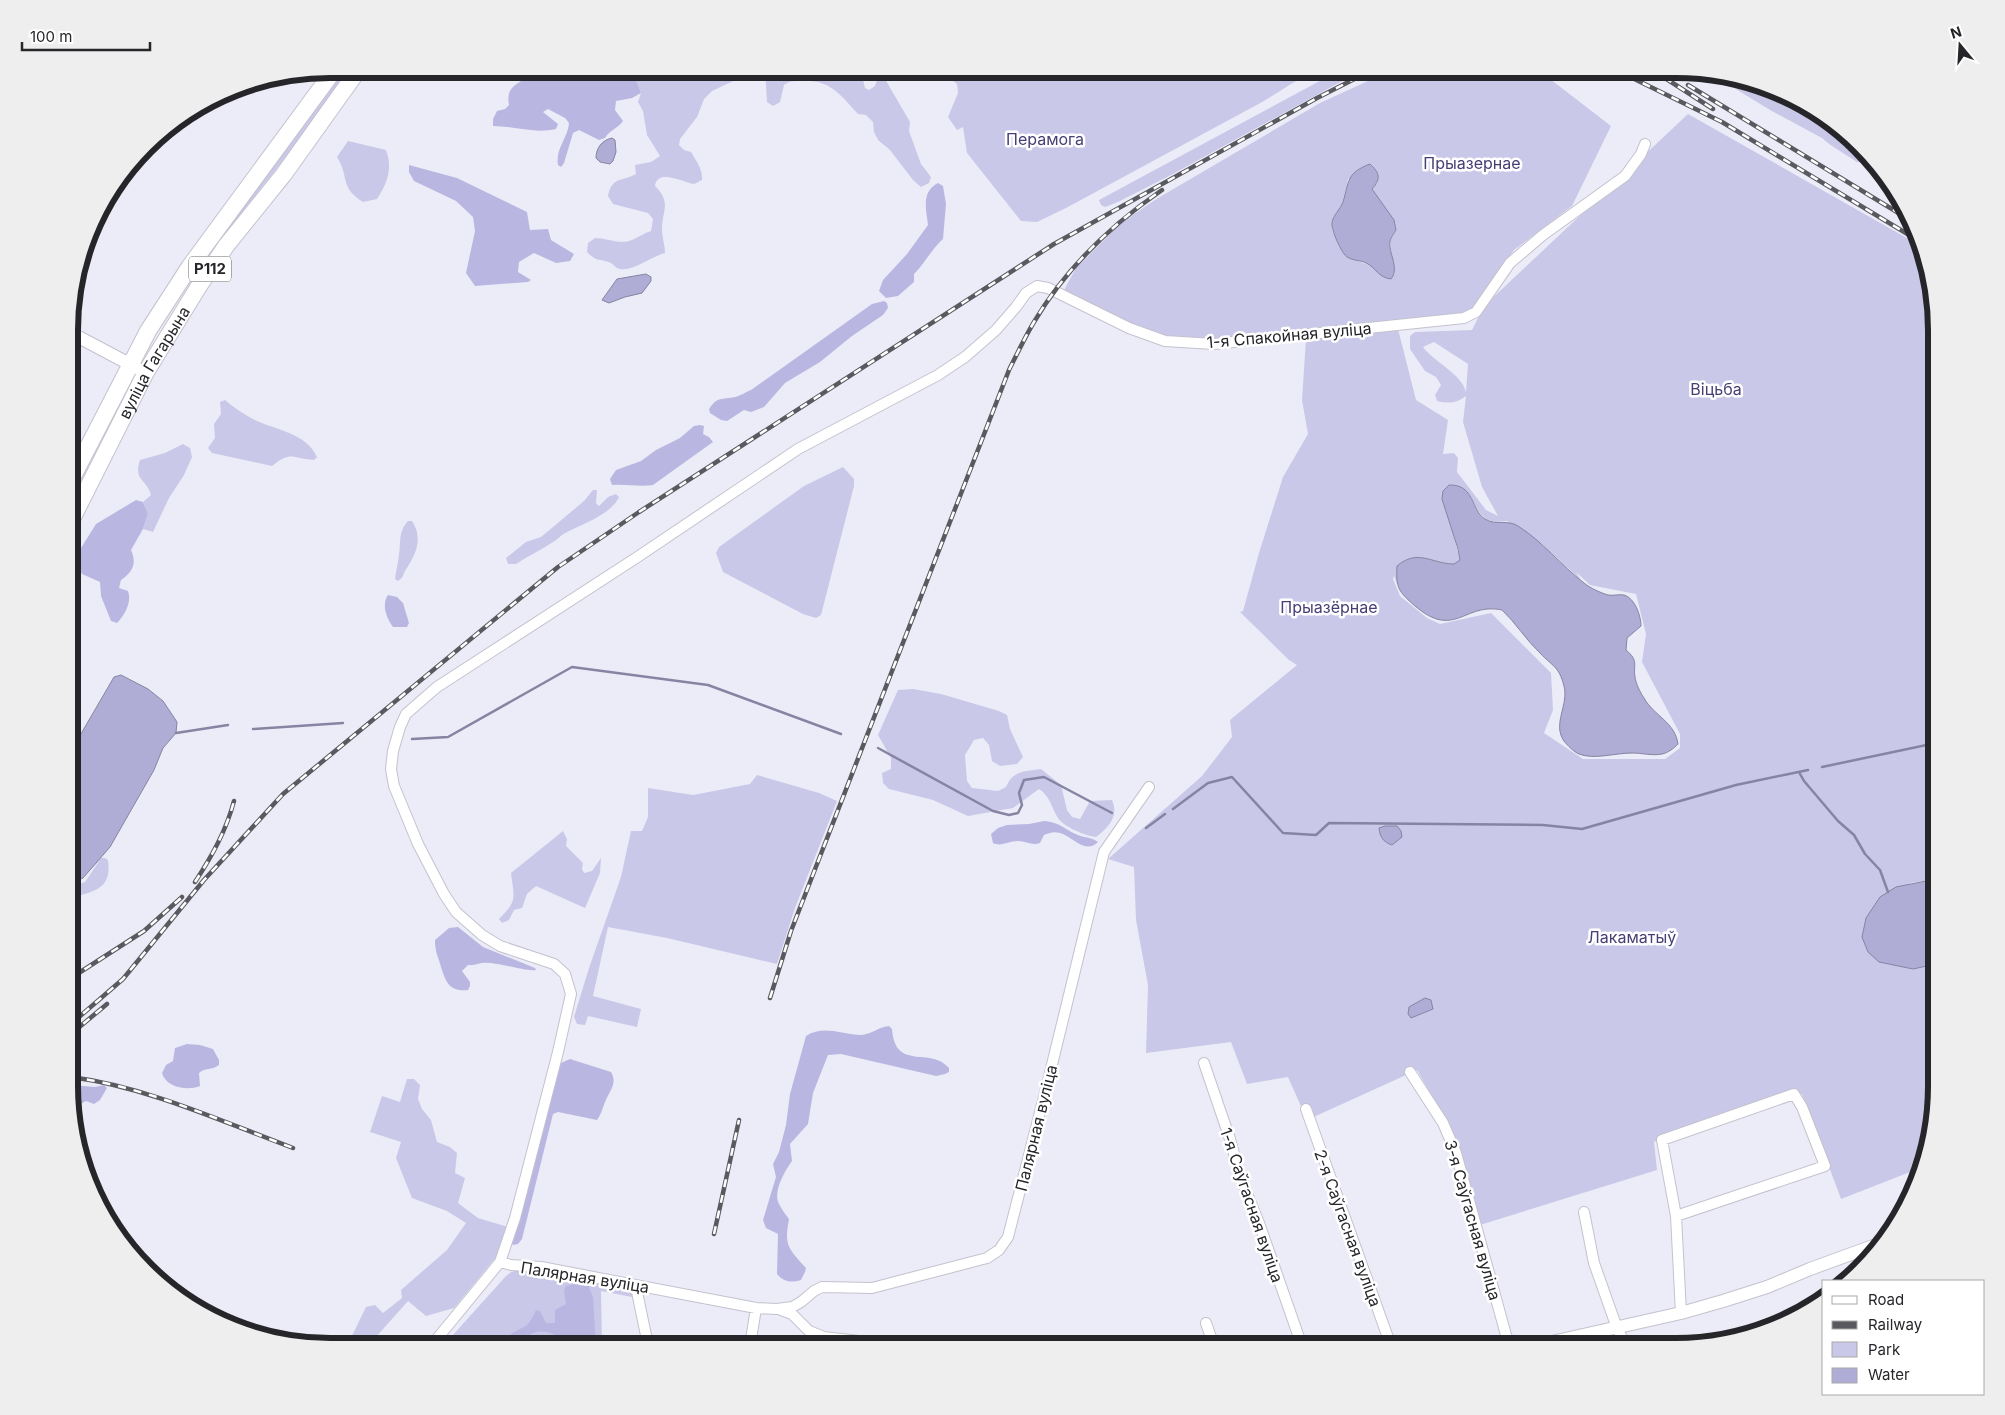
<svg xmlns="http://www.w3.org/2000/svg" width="2005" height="1415" font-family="Inter,sans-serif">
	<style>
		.green { fill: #c9c8e8; fill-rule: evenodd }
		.forest { fill: #b9b7e1 }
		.water { fill: #afacd6; stroke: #8684a2 }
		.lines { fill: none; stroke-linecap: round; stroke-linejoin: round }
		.stream { stroke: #8684a2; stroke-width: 2.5 }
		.minor-casing { stroke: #c3c2ce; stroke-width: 12 }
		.tertiary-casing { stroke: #c3c2ce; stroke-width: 14 }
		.primary-casing { stroke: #c3c2ce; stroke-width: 18 }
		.minor { stroke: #fff; stroke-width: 10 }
		.tertiary { stroke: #fff; stroke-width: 12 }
		.primary { stroke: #fff; stroke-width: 16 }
		.rail-casing { stroke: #59595f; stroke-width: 4.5 }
		.rail { stroke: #fff; stroke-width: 2.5; stroke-dasharray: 8; stroke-linecap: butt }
		.labels { text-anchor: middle; stroke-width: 5; stroke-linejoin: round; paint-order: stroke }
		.shield { fill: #fff; stroke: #67676a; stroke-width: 1 }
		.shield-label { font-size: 15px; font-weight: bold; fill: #26262a }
		.park-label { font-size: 16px; fill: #463f75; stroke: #fff }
		.street-label { font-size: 16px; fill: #26262a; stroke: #fff }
		.rim { fill: none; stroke: #26262a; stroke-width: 6 }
	</style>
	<rect width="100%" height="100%" fill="#ececf8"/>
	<!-- green -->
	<path class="green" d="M636 69H750L748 74 712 91 704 99 697 117 680 139 679 145 684 150 691 152C696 161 703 169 702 180L694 184C683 182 657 168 655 186 672 203 662 210 662 230 662 237 665 245 665 253 652 256 630 274 617 268 615 267 614 265 611 263 599 258 598 263 587 252L588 243 595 238C607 238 620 245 632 240 639 237 644 233 651 231L653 219 648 213 613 204 608 196C612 176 622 182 636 174L635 165 651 162 660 156 647 135 643 111 638 102 641 93 636 80Z
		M765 69H857L862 75 865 88 869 90 875 86 877 80 885 79 910 122 909 131 921 164 931 177 929 183 921 187 913 180 890 150 878 140 874 132 873 122 866 115 858 114C840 94 829 78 799 81 793 81 789 81 784 85L780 102 773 106 767 102Z
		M938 69H1315L1264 101 1066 208 1037 222 1021 221 967 153 963 127 957 130 948 117 958 93 957 84Z
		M1342 69H1364L1173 174 1118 202 1105 207 1101 205 1099 200Z
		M1394 69H1537L1611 126 1572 206 1514 250 1473 308 1461 313 1447 317 1225 338H1174L1133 327 1063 292 1076 268 1121 223 1158 198 1320 103ZM1348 179 1378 182 1372 189 1394 220 1396 230 1390 242 1394 275 1345 256 1332 230 1336 214 1342 205Z
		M1708 72 1760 83 1834 122 1869 162H1857L1829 144 1822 138 1770 110Z
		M336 79H338L340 82 302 136 197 270 154 336 194 268Z
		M1688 114 1921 246 1927 262 1936 313V879L1910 883 1913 969 1936 964V1102L1923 1167 1841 1199 1802 1094 1789 1092 1654 1142 1657 1170 1480 1225 1456 1138 1417 1070 1307 1120 1288 1077 1247 1084 1231 1042 1146 1053 1148 985 1136 920 1134 867 1108 859 1202 776 1232 737 1230 720 1297 665 1289 660 1240 612 1243 611 1259 553 1283 477 1308 434 1302 400 1306 339 1398 329 1416 400 1448 420 1443 454 1454 453 1458 458 1457 472 1486 510 1498 516 1482 487 1463 422 1466 396C1457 403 1449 404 1437 401L1435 395 1441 385 1436 377 1425 371 1410 349V336L1415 332 1472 330 1484 306ZM1434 342 1468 364 1466 392C1461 373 1435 363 1423 347ZM1469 494C1480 513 1482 525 1507 521L1542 544 1581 580 1576 572 1590 585 1636 594 1646 634 1642 662 1680 734V748L1665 759H1583L1544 733 1553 710 1551 673 1491 613 1440 624 1427 618 1400 596 1393 579 1394 576 1397 584V566C1418 548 1432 564 1455 564L1460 560 1452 530Z
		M348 141 386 150C393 168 387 184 377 199L363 202C339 187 350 178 337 157Z
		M225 400C233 407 242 413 251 418 273 430 306 432 317 457L314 460C292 459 292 450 272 466L212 453 208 448 215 438 214 424 221 414 220 402Z
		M183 444 190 448 192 457 184 475 169 498 153 532 143 529 148 514 143 502 151 495C147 479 133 481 140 460L165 453Z
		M843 467 854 479V486L821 615 816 618 803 614 723 572 716 553 719 547 804 486Z
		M593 490H597L596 503 599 506 608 497 616 494 619 497C611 515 582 524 565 533 561 535 557 540 553 542 541 550 528 556 516 564H508L506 558 526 542 541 537 584 501Z
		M408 521H412C424 539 415 556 405 571 403 575 403 578 398 581L395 579C396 571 398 563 399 555 401 542 398 532 408 521Z
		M913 689 941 694 999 711 1007 715 1010 729 1023 757 1017 764 1000 766 992 761 989 745 983 738 974 740 965 755 967 781 972 788 998 791 1006 787C1013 770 1024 772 1041 769L1061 785 1067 810 1072 817 1080 819 1090 801 1112 800C1119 816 1109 827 1096 837 1086 836 1064 827 1058 818 1051 807 1050 796 1039 789L1013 808 968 816 933 800 889 789 883 783 882 773 891 769V758L878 735 898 690Z
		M757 775 819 793 837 801 795 908 777 964 667 938 608 927 593 996 641 1009 637 1027 588 1016 585 1025 577 1024 574 1017 589 968 621 877 631 831H642L648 817V788L693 795 750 784Z
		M563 831 567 839 566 846 583 863 582 869 584 873 592 871 601 858 600 873 585 908 536 886 527 894 522 908 514 910 509 920 502 923 499 919C518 900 514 898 511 873Z
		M110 847 101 858H105L108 860C112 890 94 891 71 898V887L85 882 100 860 89 872Z
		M407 1079H414L420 1085 418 1099 422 1109 431 1120 437 1142 450 1147 457 1153 455 1173 465 1178 458 1203 478 1218 508 1227 496 1257 454 1308 426 1316 408 1301 368 1346H347L366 1307 375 1305 383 1313 402 1298 401 1290 447 1250 466 1223 447 1211 412 1198 396 1158 401 1142 370 1132 382 1096 400 1102Z
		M519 1270H531L630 1288 637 1298 601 1291 602 1346H443L506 1276 511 1272Z"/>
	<!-- forest -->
	<path class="forest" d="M530 69H629L635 71 636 80 641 93 632 98 616 101 615 110 623 121C617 129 610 130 605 138L599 140 579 130 573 133 564 163 561 167 558 165C555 149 568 138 569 123L565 118 548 109 543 112 558 124 556 129C535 134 514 126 493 126V119L497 111 505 109 509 105C506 89 514 84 528 78L531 72Z
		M409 165 457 178 527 212 530 230 548 229 551 240 574 254 570 261 556 263 534 253 519 262 518 272 531 280 528 282 475 286 466 273 475 231 473 217 456 201 414 181 409 172Z
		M938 183 943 186 946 204 943 239C931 250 925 263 914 274V282L898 296 886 298 879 291 883 280 907 254 928 225C926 208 921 192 938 183Z
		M884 301 887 303 888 308 883 315 852 336 820 362 785 383 764 407 751 412 744 410 727 421 721 420 710 413 709 409C718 396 721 400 735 397 740 396 746 392 751 390L872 304Z
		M700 425 704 426 703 434 709 437 713 442 653 485C640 487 626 484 612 485L610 479 616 470 641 461 656 450 680 438 694 426Z
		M136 500 143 502 148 514 143 529 131 550C137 563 133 572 121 580L119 588 128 591C132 602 125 615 117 623L111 621 101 596 100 582 82 574 76 564 81 548 96 524Z
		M388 595 397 597 403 603 409 623 407 627H393C387 619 381 605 388 595Z
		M1044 821C1060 822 1065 830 1078 835 1085 838 1092 837 1098 842 1085 855 1072 836 1060 833 1054 831 1049 833 1044 835L1040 843C1032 846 1026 841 1018 841 1009 841 1001 847 993 843L991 834 998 828 1007 825 1029 824Z
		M458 927 483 947 535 968 536 970C528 972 500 963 488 963 480 962 475 966 468 965L462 971 470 982V986L468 990C449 992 446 982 441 967 438 956 435 952 435 940L449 928Z
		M889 1026 892 1029C895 1072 931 1046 949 1068V1072L945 1074 936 1076 841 1054 828 1055 813 1093 808 1124 790 1144 792 1161C785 1171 774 1189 778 1202 781 1208 785 1214 789 1219 784 1246 788 1248 806 1268L805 1272 801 1280C790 1283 784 1282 777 1274L778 1234 766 1228 763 1220 776 1177 773 1164 779 1152 786 1125 790 1094 806 1036C823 1025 841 1034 859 1035 871 1035 878 1027 889 1026Z
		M187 1044 200 1045 213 1049 219 1060V1065C213 1070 204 1068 199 1073L200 1086C188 1091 166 1088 162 1073L166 1065 173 1061 175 1048Z
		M570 1059 611 1072C618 1084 609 1091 605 1102 602 1109 602 1113 597 1120L558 1112 553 1114 522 1239 518 1244 513 1245 510 1241 561 1063Z
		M71 1085 95 1087 104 1085 107 1088 100 1100 94 1104 86 1101 73 1108 72 1123Z
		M579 1283 588 1285 593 1297 596 1346H570V1344C560 1336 545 1328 533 1333 526 1336 522 1340 515 1342L509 1336C524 1324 527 1331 536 1310L540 1311 546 1323H555V1310L566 1304 564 1290 566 1286Z"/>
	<!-- water -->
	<path class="water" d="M612 138 615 140 616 152 613 161 610 164 600 162 596 158C596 148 602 140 612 138Z
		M1370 164C1380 173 1381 179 1372 189L1394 220 1396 230C1394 233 1391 238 1390 241 1388 253 1400 268 1391 279 1377 277 1377 268 1366 263 1360 260 1354 261 1347 257 1342 254 1331 230 1332 223 1333 215 1340 210 1343 202 1349 182 1346 173 1370 164Z
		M646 274 651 277V281L642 293 625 297 609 303 602 300 617 279Z
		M1449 485C1475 484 1471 511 1485 519 1496 526 1507 519 1518 526 1543 542 1561 565 1584 583 1590 588 1601 593 1608 595 1613 596 1619 594 1624 595 1635 598 1641 616 1641 626L1627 638 1626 650C1639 661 1633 664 1635 677 1636 684 1640 692 1644 698 1654 716 1675 722 1678 744 1674 748 1668 753 1662 754 1653 756 1642 753 1632 753 1615 753 1594 760 1579 754 1574 752 1567 745 1564 741 1552 724 1569 705 1564 686 1559 666 1552 666 1540 653 1526 640 1516 623 1502 610 1464 602 1455 640 1415 606 1398 591 1396 588 1397 566 1418 548 1432 564 1454 564L1460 560 1458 549 1442 499 1443 491Z
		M121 675 148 689 163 701 177 722 176 733 163 748 154 770 110 847 83 878 71 883V751L114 677Z
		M1385 826H1397L1401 831 1402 837 1392 845C1383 842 1380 837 1379 828Z
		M1936 879V964L1913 969 1879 962 1868 952 1862 937 1866 918 1880 897 1896 887Z
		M1425 998 1431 1000 1433 1009 1411 1018 1408 1014 1409 1007Z"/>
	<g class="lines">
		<!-- stream -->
		<path class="stream" d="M253 729 343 723
			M176 733 228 725
			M412 739 448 737 572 667 708 685 841 734
			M878 748 993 811 1009 815 1018 813 1022 805 1019 793 1024 780 1044 777 1112 813
			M1822 767 1936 743
			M1799 772 1804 781 1838 821 1854 835 1865 854 1880 870 1888 892
			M1173 809 1208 783 1232 777 1283 833 1316 835 1329 823 1543 825 1582 829 1736 785 1808 770
			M1146 828 1165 814"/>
		<!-- minor casing -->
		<g class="minor-casing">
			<path id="minor" d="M1204 1063 1230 1139 1241 1179 1259 1223 1302 1346
				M1410 1072 1443 1123 1456 1153 1506 1335 1511 1346
				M1306 1109 1391 1346
				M1584 1212 1594 1263 1617 1328 1626 1346
				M1676 1216 1825 1166 1802 1107 1794 1094 1662 1140 1676 1216 1681 1313
				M500 1262 511 1265 541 1267 756 1308 777 1309 792 1307 801 1302 814 1291 822 1287 872 1288 987 1258 999 1250 1008 1237 1047 1085 1104 852 1149 787
				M630 1284 637 1292 647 1340 653 1343 669 1346
				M781 1310 792 1314 809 1331 824 1337 902 1346
				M1206 1323 1214 1346
				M431 1346 500 1262 515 1218 558 1052 571 994 565 974 554 964 500 946 482 935 456 912 444 894 418 844 394 786 391 769 393 751 400 727 406 714 437 687 636 558 798 449 938 375 965 357 996 330 1016 307 1026 293 1037 286 1048 288 1129 328 1165 341 1214 344 1464 318 1476 312 1510 263 1543 235 1625 176 1641 154 1645 144
				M750 1346 756 1308"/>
		</g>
		<!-- tertiary casing -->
		<g class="tertiary-casing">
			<path id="tertiary" d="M71 333 137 368
				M1534 1346 1681 1313 1723 1301 1767 1287 1810 1269 1884 1242"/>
		</g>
		<!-- primary casing -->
		<g class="primary-casing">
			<g id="primary">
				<path d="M71 480 148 331 190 266 335 69"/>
				<path id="s1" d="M71 521 146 372 199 286 226 246 284 174 359 69"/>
			</g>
		</g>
		<!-- minor -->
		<use href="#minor" class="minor"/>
		<!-- tertiary -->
		<use href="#tertiary" class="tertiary"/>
		<!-- primary -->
		<use href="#primary" class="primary"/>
		<!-- rail casing -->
		<g class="rail-casing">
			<path id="rail" d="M1614 69 1722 122 1919 241
				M1651 69 1713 109
				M1688 85 1910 220
				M195 882C212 856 226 831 234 801
				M71 978 144 931 182 897
				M770 998 791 931 1009 370C1017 354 1025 337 1034 322 1066 268 1111 225 1162 190
				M71 1024 123 979 204 880 283 794 558 567 639 512 1054 244 1317 98 1374 69
				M71 1034 107 1004
				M71 1077C147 1087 221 1121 293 1148
				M714 1234 739 1120"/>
		</g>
		<!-- rail -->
		<use href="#rail" class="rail"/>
	</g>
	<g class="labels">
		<!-- shield labels -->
		<rect class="shield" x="189" y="256.5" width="42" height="25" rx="4"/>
		<g class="shield-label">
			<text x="210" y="274">Р112</text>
		</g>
		<!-- park labels -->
		<g class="park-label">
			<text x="1045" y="145">Перамога</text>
			<text x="1472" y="169">Прыазернае</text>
			<text x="1716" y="395">Віцьба</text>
			<text x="1329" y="613">Прыазёрнае</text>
			<text x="1632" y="943">Лакаматыў</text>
		</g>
		<!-- street labels -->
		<g class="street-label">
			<text transform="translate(1289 335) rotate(-5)" y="6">1-я Спакойная вуліца</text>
			<text dy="6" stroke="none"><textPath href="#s1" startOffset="179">вуліца Гагарына</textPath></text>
			<text transform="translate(1036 1128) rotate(-76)" y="6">Палярная вуліца</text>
			<text transform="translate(1252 1205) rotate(71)" y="6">1-я Саўгасная вуліца</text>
			<text transform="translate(1473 1220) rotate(74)" y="6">3-я Саўгасная вуліца</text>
			<text transform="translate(1348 1228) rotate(70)" y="6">2-я Саўгасная вуліца</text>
			<text transform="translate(585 1277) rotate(9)" y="6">Палярная вуліца</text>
		</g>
	</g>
	<!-- crop -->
	<path d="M0 0H2005V1415H0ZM330 78H1676A252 252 0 0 1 1928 330V1086A252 252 0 0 1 1676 1338H330A252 252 0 0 1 78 1086V330A252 252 0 0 1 330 78Z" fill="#eee" fill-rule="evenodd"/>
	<path class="rim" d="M330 78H1676A252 252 0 0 1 1928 330V1086A252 252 0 0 1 1676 1338H330A252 252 0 0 1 78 1086V330A252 252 0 0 1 330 78Z"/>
	<!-- legend -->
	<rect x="1822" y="1280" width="162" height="115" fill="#ffffff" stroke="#a8a8aa"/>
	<rect x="1832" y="1296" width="25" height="8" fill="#ffffff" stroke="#a8a8aa"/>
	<text x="1868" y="1305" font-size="15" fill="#26262a">Road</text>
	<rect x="1832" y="1321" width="25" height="8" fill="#59595f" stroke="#a8a8aa"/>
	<text x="1868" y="1330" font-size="15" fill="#26262a">Railway</text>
	<rect x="1832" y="1342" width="25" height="15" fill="#c9c8e8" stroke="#a8a8aa"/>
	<text x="1868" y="1355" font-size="15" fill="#26262a">Park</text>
	<rect x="1832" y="1368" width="25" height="15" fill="#afacd6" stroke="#a8a8aa"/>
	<text x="1868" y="1380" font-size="15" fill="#26262a">Water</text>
	<!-- north arrow -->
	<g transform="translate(1960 45) rotate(342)" stroke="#ffffff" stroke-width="4" paint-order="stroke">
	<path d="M0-4L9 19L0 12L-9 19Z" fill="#26262a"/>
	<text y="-8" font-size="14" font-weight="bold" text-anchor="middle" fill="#26262a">N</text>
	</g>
	<!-- scale -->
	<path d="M22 42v8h128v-8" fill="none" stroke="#26262a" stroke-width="2.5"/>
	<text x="30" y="42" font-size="15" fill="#26262a" stroke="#ffffff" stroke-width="4" paint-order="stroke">100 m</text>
</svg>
